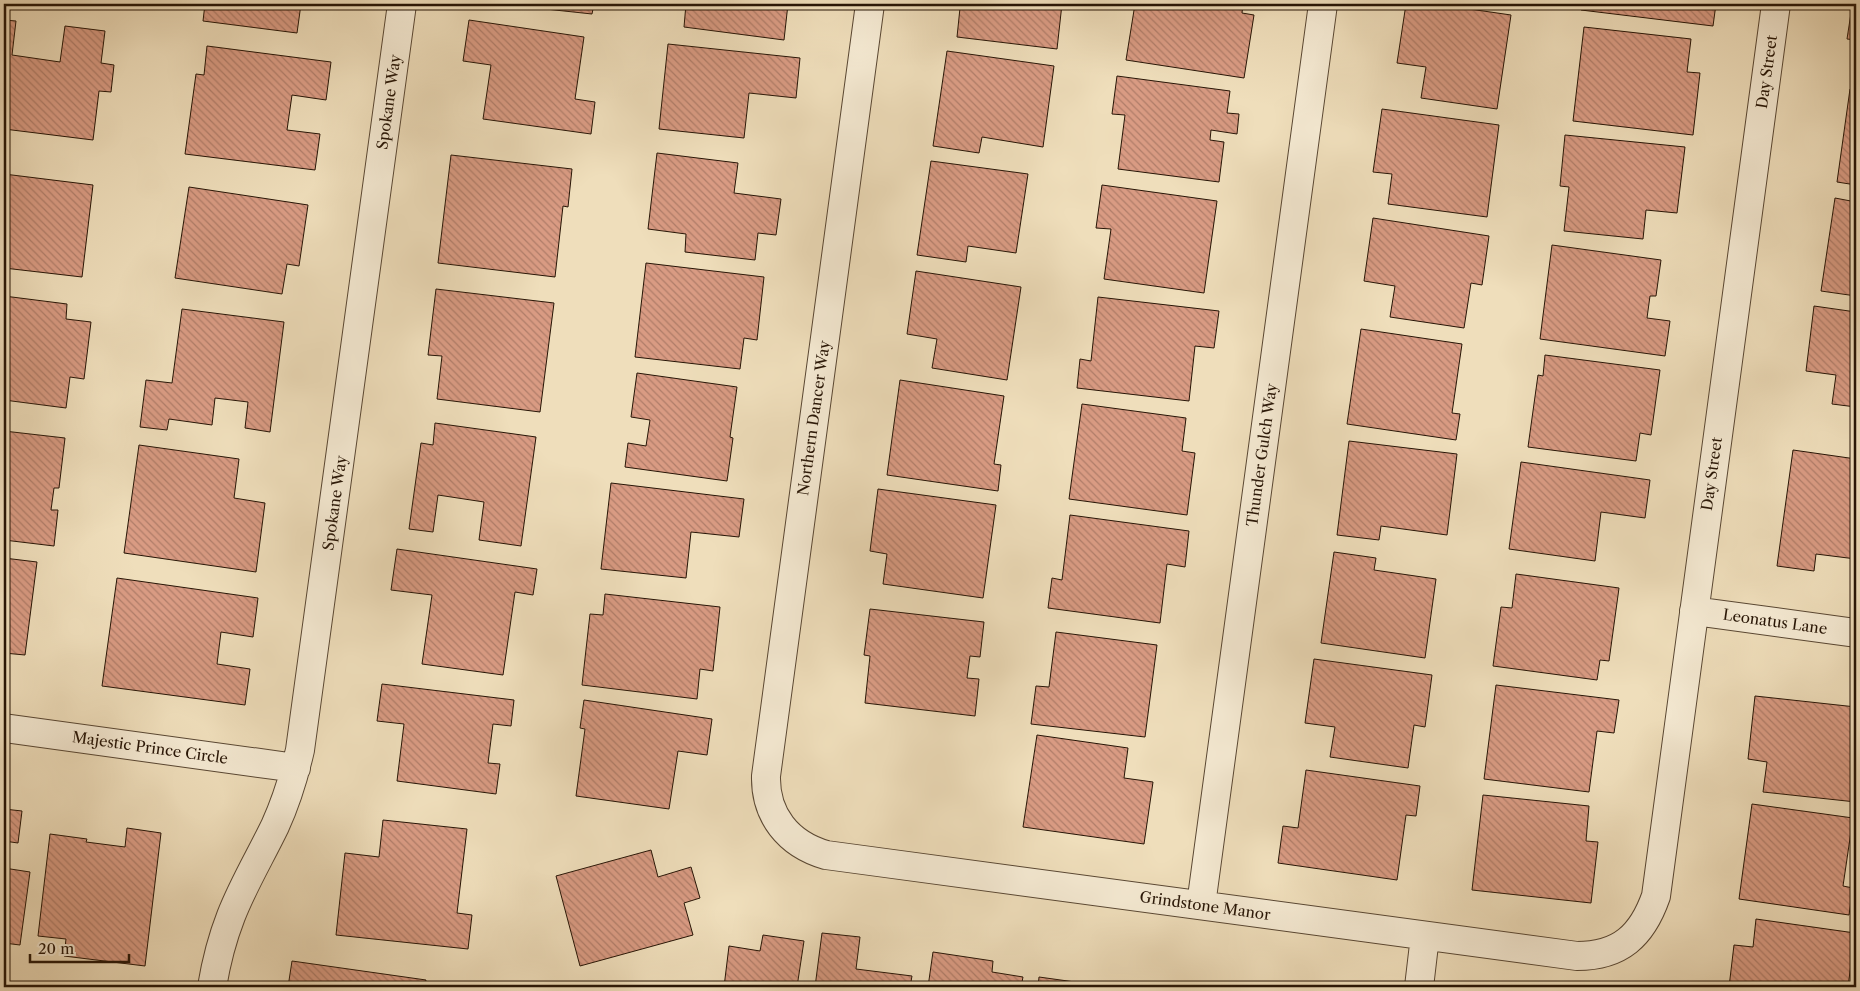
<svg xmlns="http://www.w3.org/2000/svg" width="1860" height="991" font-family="'Libre Caslon Text',serif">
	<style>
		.building { fill: url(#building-back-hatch); stroke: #271506 }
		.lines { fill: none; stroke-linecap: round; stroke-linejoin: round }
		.minor-casing { stroke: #594733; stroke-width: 30 }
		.minor { stroke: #f5ead3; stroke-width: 28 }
		.labels { text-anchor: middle; stroke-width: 4.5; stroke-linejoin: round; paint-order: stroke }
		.street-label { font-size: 15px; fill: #271506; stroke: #f5ead3 }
	</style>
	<defs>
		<pattern id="building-back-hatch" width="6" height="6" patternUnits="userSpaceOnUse" patternTransform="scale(1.25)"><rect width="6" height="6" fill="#d99b83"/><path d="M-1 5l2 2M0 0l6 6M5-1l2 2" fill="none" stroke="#b07d69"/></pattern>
	</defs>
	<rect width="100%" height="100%" fill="#efdebb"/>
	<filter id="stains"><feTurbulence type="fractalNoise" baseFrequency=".004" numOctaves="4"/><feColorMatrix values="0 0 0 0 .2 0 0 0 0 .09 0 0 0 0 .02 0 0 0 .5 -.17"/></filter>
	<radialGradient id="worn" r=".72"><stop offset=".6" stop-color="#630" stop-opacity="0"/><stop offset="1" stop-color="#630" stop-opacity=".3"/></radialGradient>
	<!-- building -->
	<path class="building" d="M205 4H301L297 33 203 21Z
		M499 4H594L592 14Z
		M686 4H788L784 40 684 27Z
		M941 4H1062L1057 49 957 37 960 8 941 5Z
		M1135 4H1243L1242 13 1254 15 1244 78 1126 60Z
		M1406 4H1435L1511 15 1497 109 1421 98 1426 67 1397 63Z
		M1581 4H1716L1713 26 1581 10Z
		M1851 13 1856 14V40L1847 39Z
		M4 20 16 21 12 55 60 62 65 26 105 31 101 63 114 65 111 92 99 91 93 140 4 129Z
		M469 20 584 37 575 99 595 102 591 134 483 119 491 65 463 61Z
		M1584 27 1691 39 1687 72 1700 73 1693 135 1573 121Z
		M668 44 800 58 796 98 749 93 744 138 659 129Z
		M207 46 331 62 326 100 292 95 287 130 320 134 315 170 185 154 196 74 204 75Z
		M947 51 1054 66 1043 147 982 137 979 153 933 146Z
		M1117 76 1230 91 1227 113 1239 114 1237 134 1211 130 1210 140 1224 142 1219 182 1118 169 1125 115 1112 114Z
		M1850 89 1856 90V185L1837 182Z
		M1382 109 1499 125 1487 217 1388 204 1392 174 1373 172Z
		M1565 135 1685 147 1677 213 1646 210 1643 239 1564 231 1569 187 1560 186Z
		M657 153 738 163 734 193 781 199 776 235 758 233 755 260 685 252 686 234 648 229Z
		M451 155 572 169 568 207 563 206 555 277 438 263Z
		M931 161 1028 174 1016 253 968 246 966 262 917 255Z
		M4 174 93 185 82 277 4 268Z
		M1102 185 1217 201 1204 293 1104 279 1111 229 1096 228Z
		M189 187 308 205 299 266 287 264 282 294 175 278Z
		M1835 198 1856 202V296L1821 291Z
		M1373 218 1489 236 1482 285 1471 283 1464 328 1390 317 1395 286 1364 281Z
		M1552 245 1661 260 1656 296H1650L1647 318 1670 321 1665 356 1540 339Z
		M646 263 764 277 757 340 744 338 740 369 635 357Z
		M916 271 1021 287 1007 380 932 368 937 339 907 334Z
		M436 289 554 303 540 412 437 399 442 356 428 355Z
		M4 296 67 304 66 319 91 322 84 379 70 377 66 408 4 400Z
		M1098 297 1219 311 1214 348 1195 346 1189 401 1077 388 1080 359 1091 361Z
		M1814 306 1856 312V407L1832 404 1836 375 1806 371Z
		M182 309 284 322 270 432 245 428 248 402 215 398 212 425 169 419 167 430 140 427 146 380 172 383Z
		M1361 329 1462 344 1452 413 1460 414 1456 440 1347 424Z
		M1545 355 1660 370 1651 435 1640 433 1636 461 1528 447 1538 375 1543 376Z
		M637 373 737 387 730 437 733 438 727 481 625 467 628 443 646 446 650 420 631 417Z
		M900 380 1004 396 994 464 1001 465 998 491 887 475Z
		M1082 404 1186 418 1182 451 1195 453 1187 515 1069 499Z
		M435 423 536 437 521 546 479 540 484 502 438 495 433 532 409 529 421 443 433 445Z
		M4 431 65 438 59 488H54L51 510H58L54 546 4 540Z
		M1349 441 1457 454 1447 535 1381 526 1379 540 1337 535Z
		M139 445 239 459 234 498 265 503 256 572 124 553Z
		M1793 450 1856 459V559L1816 554 1814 571 1777 566Z
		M1521 462 1650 480 1645 518 1601 512 1595 561 1509 549Z
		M611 483 744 499 739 537 691 532 686 578 601 569Z
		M878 489 996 505 983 598 883 584 887 554 870 551Z
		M1070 515 1189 531 1185 567 1167 564 1160 623 1048 608 1052 578 1062 580Z
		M397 549 537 569 533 595 515 592 503 675 422 664 432 595 391 590Z
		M1334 552 1376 558 1374 570 1436 579 1425 658 1321 643Z
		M4 558 37 562 25 655 4 653Z
		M1516 574 1619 588 1609 661 1600 660 1597 680 1493 666 1501 607 1512 608Z
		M117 578 258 598 253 637 221 632 217 664 250 669 245 705 102 686Z
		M605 594 720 607 713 671 700 669 697 699 582 685 590 614 603 615Z
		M870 609 984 622 980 657 970 656 967 678 979 679 975 716 865 703 870 656 864 655Z
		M1056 632 1157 645 1145 737 1031 724 1036 686 1049 687Z
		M1314 659 1432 675 1425 727 1414 725 1408 768 1330 757 1335 727 1305 723Z
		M382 684 514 700 511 726 493 724 488 763 500 764 496 794 397 781 404 724 377 721Z
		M1496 685 1619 700 1614 733 1597 731 1589 792 1484 779Z
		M1755 696 1856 707V802L1763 792 1767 762 1748 759Z
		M584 700 712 719 707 755 678 751 669 809 576 796 585 729 580 728Z
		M1037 735 1128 748 1124 778 1153 782 1144 844 1023 827Z
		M1306 770 1420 786 1416 816 1406 815 1397 880 1278 863 1283 826 1298 828Z
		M1483 795 1589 806 1586 841 1598 842 1591 903 1472 890Z
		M1752 804 1853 818 1843 886 1853 888 1849 915 1739 899Z
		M4 809 22 811 18 843 4 841Z
		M383 820 467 829 457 913 472 915 468 949 336 935 345 853 379 857Z
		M127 828 161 833 145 966 64 956 66 939 38 936 50 834 87 839 86 842 125 847Z
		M651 850 658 877 691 867 700 898 684 903 693 935 580 966 556 876Z
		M4 868 30 872 20 945 4 943Z
		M1756 919 1855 933 1848 987H1729L1734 945 1753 947Z
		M822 933 860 937 856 969 912 976 910 987H815Z
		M763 935 804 941 797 987H724L729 946 760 951Z
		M933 952 993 961 992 972 1023 977 1021 987H928Z
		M292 961 426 980 425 987H288Z
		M1039 977 1111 987H1038Z"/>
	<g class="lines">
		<!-- minor casing -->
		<g class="minor-casing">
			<path id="minor" d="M870 4 766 776C765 815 788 844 826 855L1577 956C1620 956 1642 936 1656 896L1776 4
				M1694 611 1856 633
				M4 728 296 768
				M1201 905 1323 4
				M212 987C216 963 222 939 231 916 243 885 260 857 275 826 286 802 294 776 300 750L402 4
				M1419 987 1425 936"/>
		</g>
		<!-- minor -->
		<use href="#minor" class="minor"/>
	</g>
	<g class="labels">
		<!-- street labels -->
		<g class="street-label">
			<text transform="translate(1767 72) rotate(-82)" y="5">Day Street</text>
			<text transform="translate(389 102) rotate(-82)" y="5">Spokane Way</text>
			<text transform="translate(814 418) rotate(-82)" y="5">Northern Dancer Way</text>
			<text transform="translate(1262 455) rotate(-82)" y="5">Thunder Gulch Way</text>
			<text transform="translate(1712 474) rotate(-82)" y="5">Day Street</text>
			<text transform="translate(335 503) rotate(-82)" y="5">Spokane Way</text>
			<text transform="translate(1775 622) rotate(8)" y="5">Leonatus Lane</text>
			<text transform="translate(150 748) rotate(8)" y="5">Majestic Prince Circle</text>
			<text transform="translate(1205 906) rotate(8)" y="5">Grindstone Manor</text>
		</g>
	</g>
	<!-- margin -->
	<rect width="1860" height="991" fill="none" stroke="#efdebb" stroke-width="20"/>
	<rect x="5" y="5" width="1850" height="981" fill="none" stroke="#271506" stroke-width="2.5"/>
	<rect x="10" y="10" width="1840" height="971" fill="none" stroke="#271506"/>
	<!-- scale -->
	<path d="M30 954v8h99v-8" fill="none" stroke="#271506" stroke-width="2.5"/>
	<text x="38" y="954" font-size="15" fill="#271506" stroke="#f5ead3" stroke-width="4" paint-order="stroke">20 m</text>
	<rect width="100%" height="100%" filter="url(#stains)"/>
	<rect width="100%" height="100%" fill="url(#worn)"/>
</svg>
